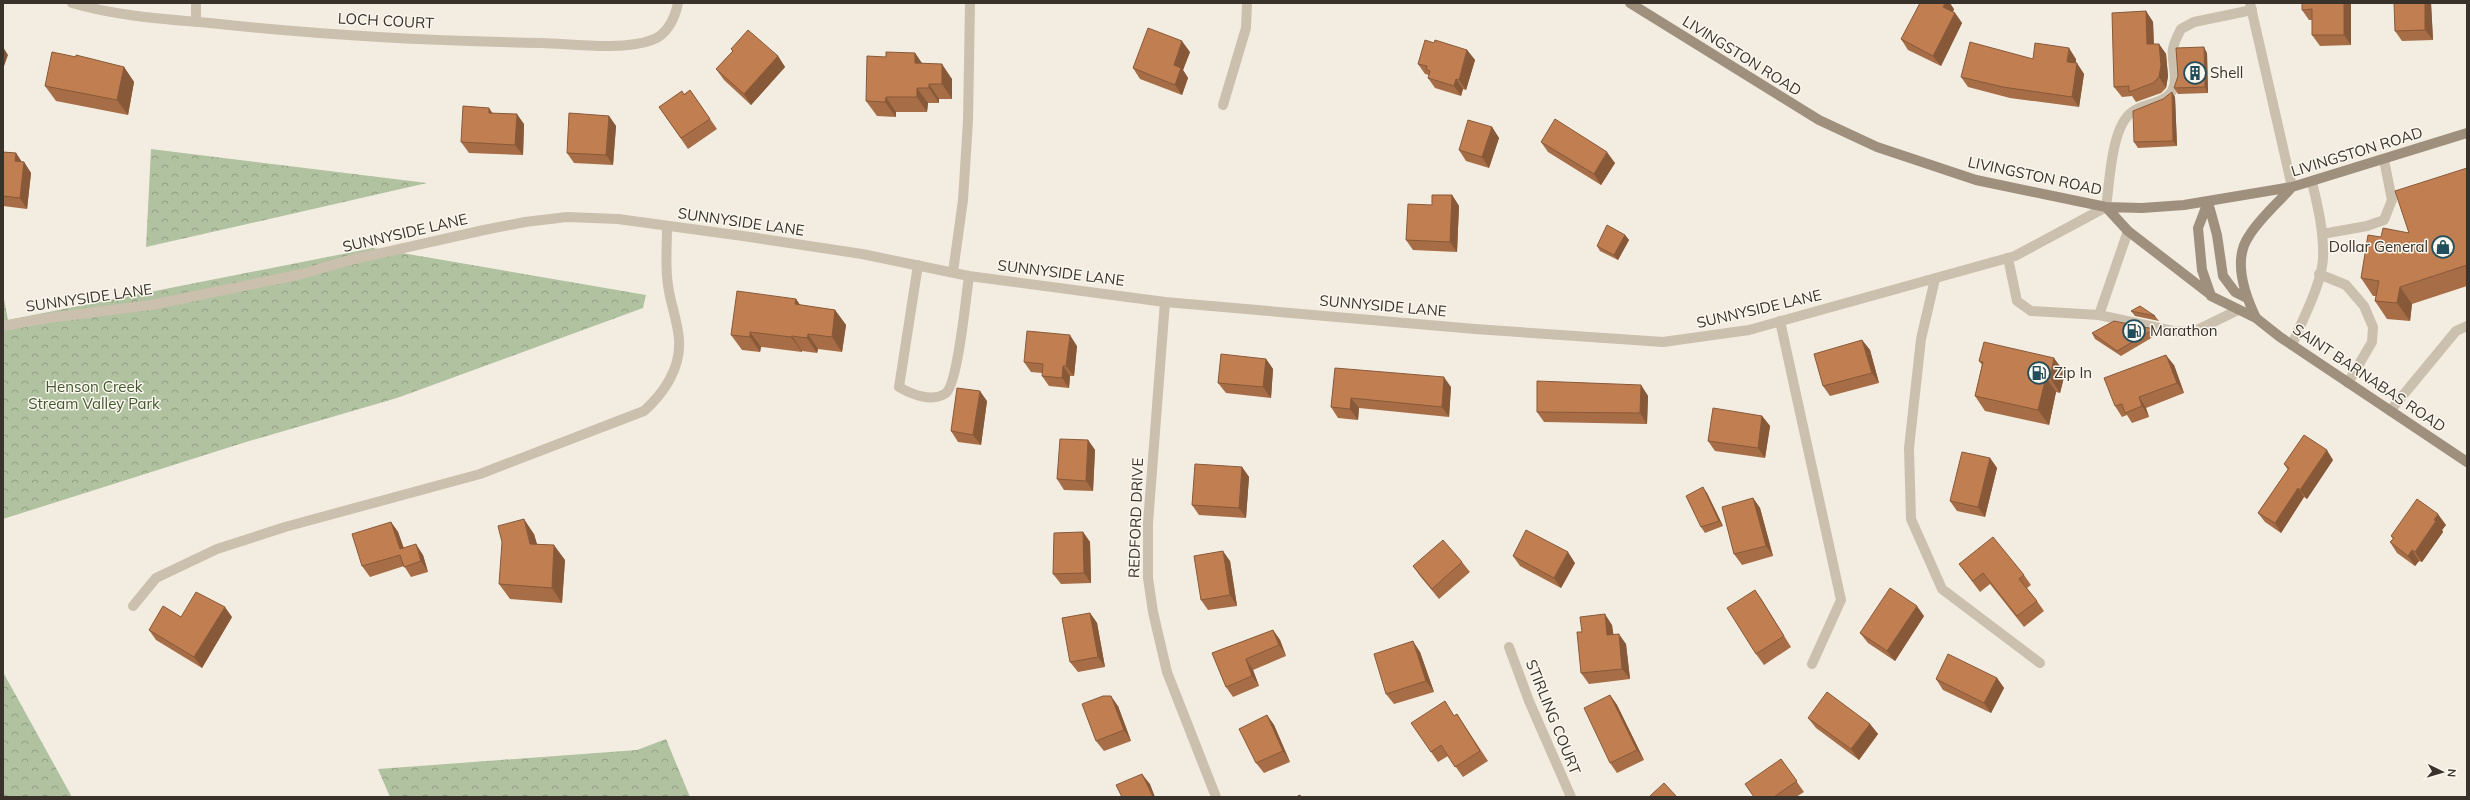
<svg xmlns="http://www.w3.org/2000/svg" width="2470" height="800" font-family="Mulish,sans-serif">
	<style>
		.forest { fill: url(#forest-crowns) }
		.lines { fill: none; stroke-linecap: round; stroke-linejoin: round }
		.lane { stroke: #cbc0ad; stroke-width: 10 }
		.street { stroke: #cbc0ad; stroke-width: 10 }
		.secondary { stroke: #9f907e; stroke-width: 10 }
		.wall { fill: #a66d46 }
		.shaded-wall { fill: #875939 }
		.building { fill: #c17f51; stroke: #875939 }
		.labels { text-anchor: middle; stroke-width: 3; stroke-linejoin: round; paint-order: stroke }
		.street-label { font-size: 15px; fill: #39322b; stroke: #faf7ee }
		.poi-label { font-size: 15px; fill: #39322b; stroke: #faf7ee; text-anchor: start }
		.park-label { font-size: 15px; fill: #425730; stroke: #faf7ee }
	</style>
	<defs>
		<pattern id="forest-crowns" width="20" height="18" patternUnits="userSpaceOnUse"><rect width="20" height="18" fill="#b1c2a1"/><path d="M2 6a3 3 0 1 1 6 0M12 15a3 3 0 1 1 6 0" fill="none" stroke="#919e83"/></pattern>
	</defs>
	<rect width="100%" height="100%" fill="#f3ede1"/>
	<!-- forest -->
	<path class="forest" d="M151 149 427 183 146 247Z
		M373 248 646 295 643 308 397 398 246 442 3 519V294L8 320Z
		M3 672 72 797H3Z
		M666 739 690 797H390L378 769 637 750Z"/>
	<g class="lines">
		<!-- lane -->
		<path class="lane" d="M1223 105 1246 28 1247 3
			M2106 207C2110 181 2111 127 2132 112 2143 103 2164 104 2172 91 2179 78 2171 62 2173 49 2174 42 2178 35 2181 29L2194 22 2252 10
			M2322 234 2367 226 2384 220 2392 200 2384 160
			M2008 258 2017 301 2031 311 2099 315 2128 231
			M953 272 963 200 968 121 970 3
			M2319 274 2346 285 2364 306 2373 327 2372 342 2348 383
			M1935 279 1921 339 1909 448 1911 519 1942 589 2040 663
			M2099 315 2173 331 2193 332 2238 310
			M1780 321 1841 600 1812 664
			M2292 345C2302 320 2322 284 2323 258 2324 232 2318 207 2312 182
			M2390 411 2456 331 2467 326
			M133 606 156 578 217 549 285 527 480 474 644 411C664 393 681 368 679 340 678 321 670 303 668 285 665 267 667 246 667 227"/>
		<!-- street -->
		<path class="street" d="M72 3C116 16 164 19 210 23 320 35 431 41 542 43 573 44 623 51 652 40 667 35 675 18 678 3
			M2250 3 2292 187
			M196 22V3
			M918 265 899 387C911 394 932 403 946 393 958 383 966 296 969 276
			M1165 302 1148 523V578L1153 612 1167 672 1216 797
			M3 326 48 318 151 305 302 274 346 261 484 230 525 222 567 217 618 219 743 236 862 254 969 276 1165 302 1475 329 1663 342 1749 330 2015 256 2106 207
			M1509 647 1529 701 1571 797"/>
		<!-- secondary -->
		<path class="secondary" d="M1630 3 1819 120 1877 147 1976 180 2106 207 2142 208 2184 205 2292 187 2467 133
			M2208 202 2198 228 2202 270 2211 296 2256 318 2280 337 2467 462
			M2208 202 2217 235 2223 276 2235 292 2247 298
			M2106 207 2128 231 2211 295
			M2256 318C2245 295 2232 260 2249 236 2260 218 2278 203 2292 187"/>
	</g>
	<!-- wall -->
	<path class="wall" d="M2351 3V45L2320 46 2312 35V20H2309L2302 10Z
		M2431 3 2433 40 2402 41 2395 31Z
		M1954 9 1953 12 1955 13 1962 23 1941 66 1908 50 1901 39Z
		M2146 11 2153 22 2154 44H2159L2166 54 2168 76 2166 88 2161 93 2136 102 2132 96 2122 97 2114 87Z
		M1434 43 1467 50 1475 60 1466 90 1463 89 1461 96 1435 88 1428 78 1429 75 1425 74 1418 64Z
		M731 49 778 56 785 67 751 105 724 80 716 69 733 51Z
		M1190 52 1183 70 1188 78 1182 95 1140 79 1133 68Z
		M915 53 922 63 952 79V99H939V103H928L927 112H896V117L877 116 866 101 886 57Z
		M2207 53 2208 93 2178 94 2174 88Z
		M2033 59H2076V63L2084 74 2079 107 2010 98 1968 87 1961 77Z
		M124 67 134 82 128 115 56 101 45 86Z
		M690 90 717 129 688 149 659 107 684 94Z
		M2175 97 2177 146 2138 148 2134 142 2163 99Z
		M493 113 524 124 523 155 469 153 461 142Z
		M609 116 616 126 613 165 574 163 567 153Z
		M1492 127 1499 138 1489 168 1466 161 1459 150Z
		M1541 142 1615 163 1601 185 1548 152Z
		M3 152 16 153 22 162H24L31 173 27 209 3 206Z
		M2467 168V286L2412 304 2410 321 2387 319 2375 301 2376 296H2373L2361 278 2409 233Z
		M1452 195 1459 206 1457 252 1413 250 1406 240Z
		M1625 235 1629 240 1618 260 1600 251 1597 246Z
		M796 299 800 305 835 310 846 325 842 352 818 349 817 353 802 351V352L761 347 760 352 742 350 731 335Z
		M2131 311 2155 316 2159 321 2135 316Z
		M2154 329 2158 334 2121 356 2095 339 2092 333Z
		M1862 340 1870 350 1879 383 1830 396 1823 386Z
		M1077 346 1074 376H1070L1069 388 1049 386 1042 376V373L1031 372 1024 362Z
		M1266 359 1273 369 1271 398 1226 393 1218 383Z
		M1979 361 2065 373 2060 393 2056 392 2049 425 1985 411 1975 396 1982 365Z
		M2174 365 2184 393 2146 408 2149 417 2132 423 2127 415 2122 417 2115 406Z
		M1335 368 1451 387 1449 417 1359 408 1358 420 1338 418 1331 407Z
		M1641 385 1648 396 1647 424 1544 422 1537 412Z
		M987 401 981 445 958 442 951 431Z
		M1762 416 1770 426 1765 458 1715 451 1708 441Z
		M1088 440 1095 450 1093 491 1064 490 1057 479Z
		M1990 458 1997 468 1985 517 1957 511 1950 501Z
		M2333 460 2307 499 2304 497 2281 533 2265 522 2258 513 2288 470 2284 464Z
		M1242 467 1249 477 1246 518 1199 515 1192 505Z
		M1707 493 1723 526 1705 533 1701 527Z
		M1753 498 1760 508 1773 556 1742 565 1734 554Z
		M391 522 398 532 404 548 423 555 428 572 411 577 404 566 370 577 362 566Z
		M2446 525 2442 530 2443 532 2422 562 2419 561 2415 566 2397 553 2390 542 2393 539 2391 536Z
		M1083 532 1090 542 1091 583 1061 584 1053 574Z
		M534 534 537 544 565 560 562 603 510 599 499 584Z
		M1513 556 1575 563 1561 588 1520 566Z
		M1230 561 1237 606 1208 610 1201 600Z
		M1462 562 1470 572 1439 599 1420 576 1413 566Z
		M1959 564 2024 575 2031 585 2027 588 2037 601 2044 611 2024 627 1990 584 1980 592Z
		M1755 590 1791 647 1764 665 1756 654Z
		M1090 613 1097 623 1105 667 1078 672 1070 662Z
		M1924 616 1895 661 1868 643 1860 633Z
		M181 617H232L202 668 156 640 149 630Z
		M1612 625 1613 634 1626 644 1630 679 1589 684 1581 673 1582 632Z
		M1273 630 1280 640 1286 656 1253 670 1259 686 1233 697 1226 687 1212 653Z
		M1420 652 1434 692 1394 704 1386 694Z
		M1997 678 2004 688 1991 713 1943 690 1936 679Z
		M1610 695 1617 705 1644 760 1617 773 1610 763Z
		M1118 706 1131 741 1104 751 1096 741Z
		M1457 714 1488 761 1463 777 1448 756 1438 762 1431 752 1455 715Z
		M1267 715 1274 725 1290 762 1264 773 1256 763Z
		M1808 718 1870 724 1878 734 1859 760 1816 728Z
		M1781 759 1804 792 1796 797H1754Z"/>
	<!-- shaded-wall -->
	<path class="shaded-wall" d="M1945 3H1950L1954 9 1951 17 1943 7Z
		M2344 3H2351V45L2344 35Z
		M2425 3H2431L2433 40 2425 30Z
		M2146 11 2153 22 2154 54 2147 44Z
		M1955 13 1962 23 1941 66 1933 56Z
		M1182 41 1190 52 1183 70 1188 78 1182 95 1175 85 1174 65Z
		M2159 44 2166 54 2168 76 2166 88 2159 77Z
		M3 47 8 55 3 69Z
		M2204 47 2207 53 2208 93 2205 87Z
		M2069 48 2076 59 2075 72 2067 62Z
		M1467 50 1475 60 1466 90 1459 80Z
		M915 53 925 68 915 63Z
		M778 56 785 67 751 105 744 94Z
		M2077 63 2084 74 2079 107 2072 97Z
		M942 64 952 79V99L942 84Z
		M124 67 134 82 128 115 117 100Z
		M1456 79 1463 89 1461 96 1454 86Z
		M929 84 939 99V103L929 88Z
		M917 88 928 103 927 112 917 97Z
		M2172 92 2175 97 2177 146 2173 141Z
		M886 97 896 112V117L885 102Z
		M489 108 496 118 489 113Z
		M517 114 524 124 523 155 515 145Z
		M609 116 616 126 613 165 606 155Z
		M1492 127 1499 138 1489 168 1482 157Z
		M1607 152 1615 163 1601 185 1594 174Z
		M16 153 23 164 15 161Z
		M24 162 31 173 27 209 20 198Z
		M1452 195 1459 206 1457 252 1450 242Z
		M1625 235 1629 240 1618 260 1614 255Z
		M2400 287 2412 304 2410 321 2397 303Z
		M796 299 806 314 795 304Z
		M835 310 846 325 842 352 832 337Z
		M750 332 761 347 760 352 750 337Z
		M808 334 818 349 817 353 807 338Z
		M1070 335 1077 346 1074 376 1066 366Z
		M792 336 802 351V352L791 337Z
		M1862 340 1870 350 1879 383 1872 373Z
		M2166 355 2174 365 2184 393 2177 383Z
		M2054 358 2065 373 2060 393 2050 378Z
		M1266 359 1273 369 1271 398 1263 387Z
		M1063 366 1070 376 1069 388 1062 378Z
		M1444 377 1451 387 1449 417 1442 407Z
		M2046 377 2056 392 2049 425 2038 410Z
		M1641 385 1648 396 1647 424 1640 413Z
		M980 391 987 401 981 445 973 435Z
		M2139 397 2146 408 2149 417 2142 406Z
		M1351 398 1359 408 1358 420 1350 409Z
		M1762 416 1770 426 1765 458 1758 448Z
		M1088 440 1095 450 1093 491 1086 481Z
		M2327 450 2333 460 2307 499 2300 490Z
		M1990 458 1997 468 1985 517 1978 507Z
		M1242 467 1249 477 1246 518 1239 508Z
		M1703 487 1707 493 1723 526 1719 521Z
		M2298 488 2304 497 2281 533 2275 523Z
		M1753 498 1760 508 1773 556 1766 546Z
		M2438 514 2446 525 2442 530 2443 532 2422 562 2415 552 2434 520Z
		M524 519 534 534 541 559 530 544Z
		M391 522 398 532 407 559 400 549Z
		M1083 532 1090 542 1091 583 1084 573Z
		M416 544 423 555 428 572 421 561Z
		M554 545 565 560 562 603 552 588Z
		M2412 550 2419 561 2415 566 2408 556Z
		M1223 551 1230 561 1237 606 1230 595Z
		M1568 552 1575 563 1561 588 1554 578Z
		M1755 590 1762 600 1791 647 1784 636Z
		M1917 606 1924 616 1895 661 1887 651Z
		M225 607 232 617 202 668 194 657Z
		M1090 613 1097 623 1105 667 1098 657Z
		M1605 614 1612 625 1615 645 1607 635Z
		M1273 630 1280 640 1286 656 1279 645Z
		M1619 634 1626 644 1630 679 1622 669Z
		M1413 641 1420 652 1434 692 1426 681Z
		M1246 659 1253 670 1259 686 1252 676Z
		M1997 678 2004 688 1991 713 1984 703Z
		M1610 695 1617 705 1644 760 1637 750Z
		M1111 696 1118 706 1131 741 1124 730Z
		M1267 715 1274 725 1290 762 1283 751Z
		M1870 724 1878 734 1859 760 1851 749Z
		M1142 774 1150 784 1155 797H1153Z"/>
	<!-- building -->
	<path class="building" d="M1920 3H1945L1943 7 1955 13 1933 56 1901 39Z
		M2302 3H2344V35H2312V9L2302 10Z
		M2394 3H2425V30L2395 31Z
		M2146 11 2147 44H2159L2161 65 2159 77 2153 83 2129 92V86L2114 87 2112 13Z
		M1148 28 1182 41 1174 65 1181 68 1175 85 1133 68Z
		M748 30 778 56 744 94 716 69 733 51 731 49Z
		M1425 40 1434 43 1435 40 1467 50 1459 80 1456 79 1454 86 1428 78 1430 71 1426 69 1427 66 1418 64Z
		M1970 42 2033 59 2035 43 2069 48 2067 62 2077 63 2072 97 2003 87 1961 77Z
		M2204 47 2205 87 2174 88 2178 76 2176 48Z
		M52 52 76 57V55L124 67 117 100 45 86Z
		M886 52 915 53V63L942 64V84H929V88H917V97H886L885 102 866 101 867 56 886 57Z
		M690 90 710 119 681 138 659 107 682 91 684 95Z
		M2172 92 2173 141 2134 142 2133 111 2163 99Z
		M463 106 489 108V113L517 114 515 145 461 142Z
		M569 113 609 116 606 155 567 153Z
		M1555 119 1607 152 1594 174 1541 142Z
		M1468 120 1492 127 1482 157 1459 150Z
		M3 152 16 153 15 161 24 162 20 198 3 196Z
		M2467 168V265L2400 287 2397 303 2375 301 2379 281 2361 278 2368 235 2381 237 2383 228 2409 233 2395 191Z
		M1432 195H1452L1450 242 1406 240 1408 204 1432 205Z
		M1607 225 1625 235 1614 255 1597 246Z
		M737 291 796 299 795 304 835 310 832 337 808 334 807 338 792 336 791 337 750 332V337L731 335Z
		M2140 306 2155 316 2131 311Z
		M2114 321 2154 329 2117 351 2092 333Z
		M1027 331 1070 335 1066 366H1063L1062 378 1042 376 1043 364 1024 362Z
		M1862 340 1872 373 1823 386 1814 354Z
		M1984 342 2054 358 2050 378 2046 377 2038 410 1975 396 1983 362 1979 361Z
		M1221 354 1266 359 1263 387 1218 383Z
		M2166 355 2177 383 2139 397 2142 406 2125 413 2122 404 2115 406 2104 378Z
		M1335 368 1444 377 1442 407 1351 398 1350 409 1331 407Z
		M1537 381 1641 385 1640 413 1537 412Z
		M957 388 980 391 973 435 951 431Z
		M1713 408 1762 416 1758 448 1708 441Z
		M2304 435 2327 450 2300 490 2298 488 2275 523 2258 513 2289 468 2284 464Z
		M1060 439 1088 440 1086 481 1057 479Z
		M1962 452 1990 458 1978 507 1950 501Z
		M1195 464 1242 467 1239 508 1192 505Z
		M1703 487 1719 521 1701 527 1686 496Z
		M1753 498 1766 546 1734 554 1722 507Z
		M2417 499 2438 514 2434 520 2436 521 2415 552 2412 550 2408 556 2390 542 2394 538 2391 536Z
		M524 519 530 544 554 545 552 588 499 584 502 542 498 526Z
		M391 522 400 549 416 544 421 561 404 567 400 555 362 566 352 534Z
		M1526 530 1568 552 1554 578 1513 556Z
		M1083 532 1084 573 1053 574 1054 533Z
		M1993 537 2024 575 2019 579 2037 601 2017 616 1983 573 1973 581 1959 564Z
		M1443 540 1462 562 1432 589 1413 566Z
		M1223 551 1230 595 1201 600 1194 556Z
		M1890 588 1917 606 1887 651 1860 633Z
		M1755 590 1784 636 1756 654 1727 608Z
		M196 592 225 607 194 657 149 630 163 606 181 617Z
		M1090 613 1098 657 1070 662 1062 618Z
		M1605 614 1607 635 1619 634 1622 669 1581 673 1577 632H1582L1580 617Z
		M1273 630 1279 645 1246 659 1252 676 1226 687 1212 653Z
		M1413 641 1426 681 1386 694 1374 654Z
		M1948 654 1997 678 1984 703 1936 679Z
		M1827 692 1870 724 1851 749 1808 718Z
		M1610 695 1637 750 1610 763 1584 708Z
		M1103 696H1111L1124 730 1096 741 1082 704Z
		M1445 701 1454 716 1457 714 1480 751 1455 767 1441 745 1431 752 1411 723Z
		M1267 715 1283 751 1256 763 1239 729Z
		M1781 759 1797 781 1774 797H1754L1745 784Z
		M1142 774 1153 797H1122L1116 785Z
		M1664 783 1677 797H1649Z
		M1300 795 1301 797H1296Z"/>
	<!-- icons -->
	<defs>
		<g id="building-ring" transform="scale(1.15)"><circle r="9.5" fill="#faf7ee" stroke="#224d5a" stroke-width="1.5"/><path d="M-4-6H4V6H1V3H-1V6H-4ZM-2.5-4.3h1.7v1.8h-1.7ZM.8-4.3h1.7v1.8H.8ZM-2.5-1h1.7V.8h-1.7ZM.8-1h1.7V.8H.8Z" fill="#224d5a"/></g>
		<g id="shop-ring" transform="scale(1.15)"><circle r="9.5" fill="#faf7ee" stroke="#224d5a" stroke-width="1.5"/><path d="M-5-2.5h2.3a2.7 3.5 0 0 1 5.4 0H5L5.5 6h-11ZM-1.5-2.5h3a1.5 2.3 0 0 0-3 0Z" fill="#224d5a"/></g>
		<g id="fuel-ring" transform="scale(1.15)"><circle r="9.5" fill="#faf7ee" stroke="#224d5a" stroke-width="1.5"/><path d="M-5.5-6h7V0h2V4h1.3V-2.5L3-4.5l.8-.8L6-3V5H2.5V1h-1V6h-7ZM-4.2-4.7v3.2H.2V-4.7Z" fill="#224d5a"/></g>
	</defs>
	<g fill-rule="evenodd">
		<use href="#building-ring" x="2195" y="73"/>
		<use href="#shop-ring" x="2443" y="247"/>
		<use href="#fuel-ring" x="2134" y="331"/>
		<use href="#fuel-ring" x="2039" y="373"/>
	</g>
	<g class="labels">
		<!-- street labels -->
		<g class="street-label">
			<text transform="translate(386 21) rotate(3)" y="5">LOCH COURT</text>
			<text transform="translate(1742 56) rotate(32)" y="5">LIVINGSTON ROAD</text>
			<text transform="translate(2357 152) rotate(-17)" y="5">LIVINGSTON ROAD</text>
			<text transform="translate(2035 176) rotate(12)" y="5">LIVINGSTON ROAD</text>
			<text transform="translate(741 222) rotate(8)" y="5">SUNNYSIDE LANE</text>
			<text transform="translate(405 233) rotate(-13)" y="5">SUNNYSIDE LANE</text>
			<text transform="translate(1061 273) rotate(7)" y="5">SUNNYSIDE LANE</text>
			<text transform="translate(89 298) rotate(-8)" y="5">SUNNYSIDE LANE</text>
			<text transform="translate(1383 306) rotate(5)" y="5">SUNNYSIDE LANE</text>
			<text transform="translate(1759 309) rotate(-13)" y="5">SUNNYSIDE LANE</text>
			<text transform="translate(2369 378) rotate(34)" y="5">SAINT BARNABAS ROAD</text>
			<text transform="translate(1136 518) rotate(-88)" y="5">REDFORD DRIVE</text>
			<text transform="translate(1553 717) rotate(68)" y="5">STIRLING COURT</text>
		</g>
		<!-- poi labels -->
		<g class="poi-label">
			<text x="2210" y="78">Shell</text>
			<text x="2428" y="252" text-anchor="end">Dollar General</text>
			<text x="2150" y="336">Marathon</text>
			<text x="2054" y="378">Zip In</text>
		</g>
		<!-- park labels -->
		<g class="park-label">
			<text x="94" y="392">Henson Creek<tspan x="94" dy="17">Stream Valley Park</tspan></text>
		</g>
	</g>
	<!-- border -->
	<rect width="2470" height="800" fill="none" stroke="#39322b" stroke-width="8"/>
	<!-- north arrow -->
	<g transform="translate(2442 772) rotate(95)" stroke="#faf7ee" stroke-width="3" paint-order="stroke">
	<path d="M0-3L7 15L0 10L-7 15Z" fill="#39322b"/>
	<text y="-6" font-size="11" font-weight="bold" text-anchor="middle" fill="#39322b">N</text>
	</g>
</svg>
